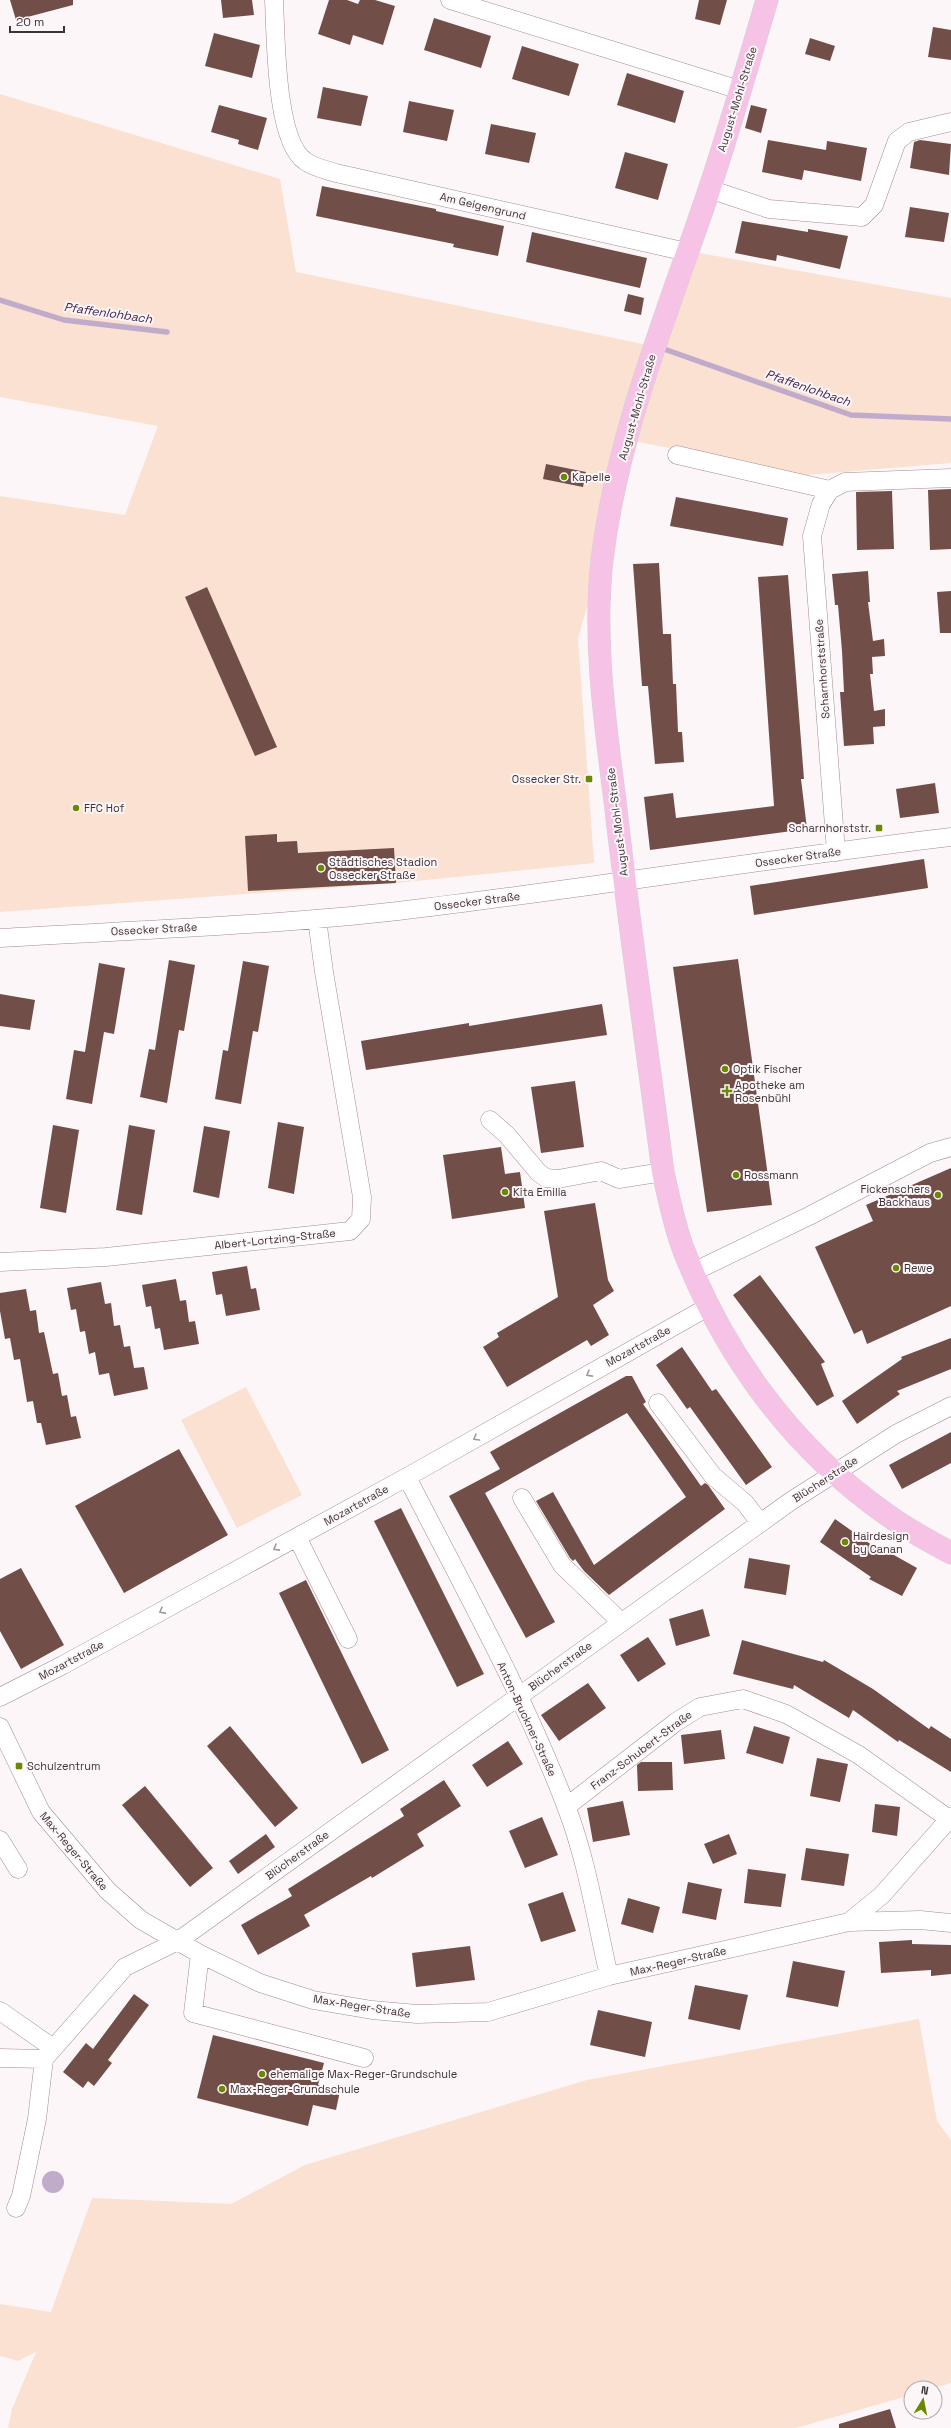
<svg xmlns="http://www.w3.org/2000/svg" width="951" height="2428" font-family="'Space Grotesk',sans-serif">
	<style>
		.green { fill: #fae1d2 }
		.water { fill: #c1abcb }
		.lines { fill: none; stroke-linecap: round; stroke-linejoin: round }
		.stream { stroke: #c1abcb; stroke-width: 5.5 }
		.building { fill: #724e49 }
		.minor-casing { stroke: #a58a90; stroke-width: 19 }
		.major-casing { stroke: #d4d2d3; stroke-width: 23 }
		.minor { stroke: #fff; stroke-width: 18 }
		.major { stroke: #f6c2e5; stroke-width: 22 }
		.oneway { stroke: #9e989a }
		.poi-dot { fill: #6a8802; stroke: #fcf6f8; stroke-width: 1.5 }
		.labels { text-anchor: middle; stroke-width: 4; stroke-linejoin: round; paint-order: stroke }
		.street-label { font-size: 11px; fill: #3d3235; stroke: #fcf6f8 }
		.poi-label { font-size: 11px; fill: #3d3235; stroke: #fcf6f8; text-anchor: start }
		.water-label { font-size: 12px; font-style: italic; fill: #41234d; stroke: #fcf6f8 }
	</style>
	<rect width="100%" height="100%" fill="#fcf6f8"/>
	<!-- green -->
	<path class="green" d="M0 94 280 179 296 272 662 348 699 253 951 298V463L807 475 633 441 578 639 594 863 396 883 0 912V496L125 515 158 426 0 397Z
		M246 1387 302 1495 237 1528 181 1420Z
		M919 2019 937 2121 951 2140V2383L934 2388H911V2395L796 2428H8L12 2409 36 2352 18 2361 0 2356V2304L51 2312 92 2198 231 2204 305 2165 587 2080Z"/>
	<!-- water -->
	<path class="water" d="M42 2182a11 11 0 1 1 22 0a11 11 0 1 1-22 0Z"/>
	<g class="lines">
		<!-- stream -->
		<path class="stream" d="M0 300 64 320 167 332
			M664 349 851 415 951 419"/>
	</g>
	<!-- building -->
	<path class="building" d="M10 0H73V5L16 20Z
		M221 0H252L254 15 223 18Z
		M329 0H347L358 4 360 0H375L395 6 383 45 353 35 350 45 318 34Z
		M699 0H727L720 25 695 19Z
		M434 18 491 36 481 68 424 50Z
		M933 27 951 30V60L928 57Z
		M214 33 260 45 252 78 205 66Z
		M810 38 835 46 830 61 805 54Z
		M522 46 579 64 569 96 512 79Z
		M627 73 684 91 675 123 617 105Z
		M323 87 368 96 361 126 317 118Z
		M409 101 454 110 447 141 403 132Z
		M219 105 267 118 258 150 238 144 239 140 211 132Z
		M751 105 767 109 761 133 745 128Z
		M491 124 536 133 529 163 485 154Z
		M768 140 826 150 827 141 867 148 861 181 804 170 802 180 762 172Z
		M920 140 951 144 949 175 910 168 914 142Z
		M625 152 668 164 658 200 615 188Z
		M322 186 436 209V211L504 226 498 256 453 247 454 244 316 216Z
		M910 207 949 213 944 242 905 237Z
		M742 221 808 232V229L848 236 840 269 777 255 776 261 735 253Z
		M532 232 647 258 640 288 526 262Z
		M628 294 644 298 641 315 624 311Z
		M546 464 586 472 583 487 543 479Z
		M951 489V549L930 550 928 490Z
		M892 491 894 549 857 550 856 492Z
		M676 497 788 518 783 546 670 526Z
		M659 563 663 634H671L673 684H676L678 732H682L684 762 655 764 648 686H642L633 564Z
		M868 571 870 602H868L873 641 884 639 885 656 872 657 873 674H870L874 711 885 709V726L873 727 874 744 844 746 840 692H844L842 651 838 605H835L832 574Z
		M788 575 804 779H801L807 829 650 850 644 797 673 793 676 818 774 806 758 577Z
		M207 587 277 747 255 756 185 597Z
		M951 591V633H940L937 592Z
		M935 783 939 813 900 818 896 789Z
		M277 834V842L297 841 298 853 394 848 396 883 248 891 245 836Z
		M924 859 928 888 754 915 750 886Z
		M738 959 772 1205 707 1212 673 967Z
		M169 960 195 965 184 1031 179 1030 167 1103 140 1097 149 1049 155 1050Z
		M243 961 269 966 258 1032 253 1031 241 1104 215 1099 223 1050 228 1051Z
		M99 963 125 968 114 1034 104 1032 92 1104 66 1099 74 1050 85 1052Z
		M0 994 35 1000 30 1030 0 1026Z
		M602 1004 607 1035 366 1070 361 1041 469 1023V1026Z
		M575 1081 584 1147 541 1153 531 1087Z
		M278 1122 304 1127 294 1194 268 1188Z
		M53 1125 79 1130 66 1213 40 1208Z
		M129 1125 155 1130 142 1215 116 1210Z
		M204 1126 230 1131 219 1198 193 1192Z
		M501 1147 505 1174 520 1172 525 1208 452 1219 443 1155Z
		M951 1168V1306L867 1344 862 1330 854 1334 815 1247 873 1221 866 1205Z
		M595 1203 608 1280 614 1291 593 1305 609 1335 591 1346 587 1340 507 1387 483 1347 499 1337 497 1333 558 1297 544 1211Z
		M247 1266 251 1289 256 1288 260 1310 226 1316 222 1294 216 1295 212 1272Z
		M760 1275 825 1362 821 1364 834 1396 817 1406 733 1295Z
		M176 1279 180 1301 186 1300 189 1322 195 1321 199 1344 164 1350 160 1328 155 1329 151 1306 146 1307 142 1285Z
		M101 1282 105 1304 111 1303 114 1326 120 1325 124 1347 130 1346 134 1368 144 1367 148 1389 114 1396 109 1373 99 1375 95 1352 89 1354 85 1331 80 1332 76 1309 71 1310 67 1288Z
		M26 1289 30 1311 36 1310 39 1333 44 1332 53 1374 58 1373 62 1396 67 1395 71 1417 76 1416 81 1438 46 1445 41 1423H37L33 1401 27 1402 20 1359 14 1360 10 1338 5 1339 0 1311V1293Z
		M951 1338V1369L897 1391 900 1394 857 1424 842 1401 902 1359 901 1357Z
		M682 1347 712 1391 716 1389 772 1467 746 1485 690 1407 687 1409 656 1365Z
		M626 1376H632L646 1402 643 1404 701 1486 705 1483 708 1485 725 1509 609 1595 584 1571 575 1559 573 1561 570 1558 536 1501 553 1492 594 1565 686 1497 627 1413 485 1493 555 1622 526 1638 449 1496 500 1469 490 1452Z
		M951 1432V1463L902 1489 889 1465Z
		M179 1449 228 1535 124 1593 75 1506Z
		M401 1508 484 1674 457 1687 374 1521Z
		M835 1519 883 1553 885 1550 917 1568 902 1596 869 1579 871 1577 820 1542Z
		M749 1558 790 1565 786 1595 744 1588Z
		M21 1568 64 1645 21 1669 0 1631V1579Z
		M306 1580 389 1750 362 1764 279 1593Z
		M703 1609 710 1636 676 1646 669 1619Z
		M648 1637 666 1664 638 1682 620 1655Z
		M742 1640 823 1662 824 1660 873 1689 929 1729 931 1726 951 1739V1772L899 1740 898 1742 853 1710 849 1718 794 1685 793 1689 733 1674Z
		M588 1683 606 1708 559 1741 541 1715Z
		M230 1726 298 1808 275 1827 207 1746Z
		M754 1726 790 1737 783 1764 746 1753Z
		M721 1730 725 1759 684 1764 681 1735Z
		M508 1741 523 1764 487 1787 472 1765Z
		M817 1758 848 1764 840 1802 810 1796Z
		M641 1762H672L673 1790 638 1791 637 1765Z
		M444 1780 461 1806 417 1834 424 1846 372 1878 371 1876 304 1915 310 1926 258 1955 241 1925 292 1896 288 1889 404 1816 400 1809Z
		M145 1786 213 1868 190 1887 122 1805Z
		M623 1801 630 1835 593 1842 587 1808Z
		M875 1804 900 1807 897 1836 872 1832Z
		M542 1817 558 1855 525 1868 509 1831Z
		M266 1834 275 1847 238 1874 229 1861Z
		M729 1834 737 1854 713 1864 704 1844Z
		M806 1848 849 1854 844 1886 801 1880Z
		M748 1869 786 1874 781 1907 744 1903Z
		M688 1882 722 1889 716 1920 682 1913Z
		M563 1892 576 1931 541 1942 528 1904Z
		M628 1898 660 1907 653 1933 621 1924Z
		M912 1940V1944L951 1945V1974L931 1976V1970L881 1973 879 1942Z
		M470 1946 475 1980 416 1987 412 1953Z
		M793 1961 845 1971 838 2007 786 1997Z
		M695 1985 748 1995 740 2030 688 2019Z
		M134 1994 149 2005 108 2060 112 2063 94 2086 88 2081 83 2088 63 2072 86 2043 93 2049Z
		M598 2010 652 2022 645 2057 590 2045Z
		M213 2035 324 2063 318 2085 340 2091 336 2110 313 2105 308 2126 197 2098Z
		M890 2409 896 2428H839V2424Z"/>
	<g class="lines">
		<!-- minor casing -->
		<g class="minor-casing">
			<path id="minor" d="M274 0C276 36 275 140 305 161 313 167 326 170 336 173L687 252
				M450 0 740 90
				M709 189 769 209 862 217 874 205 897 141 909 132 951 122
				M677 455 830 490 845 482 951 478
				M830 490 821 504 812 536 836 852
				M0 938C133 930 266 926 398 911 583 889 766 859 951 837
				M490 1120 507 1135 538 1172 546 1178 558 1179 601 1171 619 1179 663 1172
				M0 1262 106 1257 350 1231 361 1219 362 1197 324 972 317 919
				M693 1272 809 1216 930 1153 951 1147
				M658 1403 713 1476 745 1503 760 1523
				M407 1477C462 1585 523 1693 566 1806 587 1860 596 1920 609 1976
				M522 1498 562 1565 621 1622
				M297 1537 348 1639
				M0 1697 63 1665 407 1477 708 1307
				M0 1727 41 1812 108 1891 141 1920 200 1954 260 1983 313 2000 372 2010 417 2014 488 2012 609 1976 849 1922 920 1920 951 1923
				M566 1807 676 1722 700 1707 743 1699 786 1714 859 1755 949 1819
				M0 1840 18 1869
				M849 1922 882 1895 951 1817
				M200 1954 193 2013 364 2058
				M0 2011 53 2048
				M0 2058 44 2059
				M16 2208 21 2196 37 2119 44 2059 125 1967 178 1941 791 1501 896 1434 951 1406"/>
		</g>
		<!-- major casing -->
		<g class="major-casing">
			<path id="major" d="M767 0C747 67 728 135 705 202 665 319 617 436 602 560 593 640 605 722 615 801 629 925 647 1048 663 1172 669 1198 674 1225 684 1251 725 1356 793 1449 886 1514 906 1529 929 1541 951 1553"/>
		</g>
		<!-- minor -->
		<use href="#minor" class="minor"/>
		<!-- major -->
		<use href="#major" class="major"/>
	</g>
	<!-- one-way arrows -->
	<defs><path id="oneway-chevron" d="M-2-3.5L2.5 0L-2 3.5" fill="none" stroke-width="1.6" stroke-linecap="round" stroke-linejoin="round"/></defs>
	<g class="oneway">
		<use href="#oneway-chevron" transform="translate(589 1374) rotate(151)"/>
		<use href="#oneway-chevron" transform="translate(476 1438) rotate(150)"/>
		<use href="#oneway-chevron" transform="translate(276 1548) rotate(151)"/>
		<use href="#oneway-chevron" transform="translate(162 1611) rotate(151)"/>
	</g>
	<!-- markers -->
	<g class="poi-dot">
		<circle cx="564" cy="477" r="4"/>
		<rect x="585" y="775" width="8" height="8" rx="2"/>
		<circle cx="76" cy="808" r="4"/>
		<rect x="875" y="824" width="8" height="8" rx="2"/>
		<circle cx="321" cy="868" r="4"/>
		<circle cx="725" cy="1069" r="4"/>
		<path d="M725 1085h4v4h4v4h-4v4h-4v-4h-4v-4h4z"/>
		<circle cx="736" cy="1175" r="4"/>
		<circle cx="505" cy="1192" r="4"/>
		<circle cx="938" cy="1195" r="4"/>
		<circle cx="896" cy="1268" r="4"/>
		<circle cx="845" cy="1542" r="4"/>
		<rect x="15" y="1762" width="8" height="8" rx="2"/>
		<circle cx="262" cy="2074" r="4"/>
		<circle cx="222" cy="2089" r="4"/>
	</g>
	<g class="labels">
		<!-- street labels -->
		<g class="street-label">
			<text transform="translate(737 99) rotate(-73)" y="4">August-Mohl-Straße</text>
			<text transform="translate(483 206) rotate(13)" y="4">Am Geigengrund</text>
			<text transform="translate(637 407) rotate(-74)" y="4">August-Mohl-Straße</text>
			<text transform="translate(822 669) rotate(-94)" y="4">Scharnhorststraße</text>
			<text transform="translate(617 822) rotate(-97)" y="4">August-Mohl-Straße</text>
			<text transform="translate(798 857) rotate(-8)" y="4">Ossecker Straße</text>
			<text transform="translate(477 901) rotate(-7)" y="4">Ossecker Straße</text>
			<text transform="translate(154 929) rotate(-3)" y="4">Ossecker Straße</text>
			<text transform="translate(275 1239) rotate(-6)" y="4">Albert-Lortzing-Straße</text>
			<text transform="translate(638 1346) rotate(-29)" y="4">Mozartstraße</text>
			<text transform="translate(825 1479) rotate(-33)" y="4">Blücherstraße</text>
			<text transform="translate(356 1505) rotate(-29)" y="4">Mozartstraße</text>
			<text transform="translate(71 1660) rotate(-28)" y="4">Mozartstraße</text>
			<text transform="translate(560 1666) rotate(-36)" y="4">Blücherstraße</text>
			<text transform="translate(527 1719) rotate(65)" y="4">Anton-Bruckner-Straße</text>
			<text transform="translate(641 1750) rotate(-37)" y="4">Franz-Schubert-Straße</text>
			<text transform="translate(74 1851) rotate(50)" y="4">Max-Reger-Straße</text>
			<text transform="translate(297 1855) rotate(-36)" y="4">Blücherstraße</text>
			<text transform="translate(678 1961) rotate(-13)" y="4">Max-Reger-Straße</text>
			<text transform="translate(362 2006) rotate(9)" y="4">Max-Reger-Straße</text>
		</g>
		<!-- poi labels -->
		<g class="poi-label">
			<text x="572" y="481">Kapelle</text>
			<text x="581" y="783" text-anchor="end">Ossecker Str.</text>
			<text x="84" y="812">FFC Hof</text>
			<text x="871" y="832" text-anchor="end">Scharnhorststr.</text>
			<text x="329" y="866">Städtisches Stadion<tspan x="329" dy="13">Ossecker Straße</tspan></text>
			<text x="733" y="1073">Optik Fischer</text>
			<text x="735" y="1089">Apotheke am<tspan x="735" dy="13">Rosenbühl</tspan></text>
			<text x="744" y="1179">Rossmann</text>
			<text x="930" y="1193" text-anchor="end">Fickenschers<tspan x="930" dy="13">Backhaus</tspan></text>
			<text x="513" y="1196">Kita Emilia</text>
			<text x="904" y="1272">Rewe</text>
			<text x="853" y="1540">Hairdesign<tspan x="853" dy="13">by Canan</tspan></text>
			<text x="27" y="1770">Schulzentrum</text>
			<text x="270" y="2078">ehemalige Max-Reger-Grundschule</text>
			<text x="230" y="2093">Max-Reger-Grundschule</text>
		</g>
		<!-- water labels -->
		<g class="water-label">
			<text transform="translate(108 313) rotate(8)" y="4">Pfaffenlohbach</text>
			<text transform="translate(808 388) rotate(19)" y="4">Pfaffenlohbach</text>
		</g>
	</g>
	<!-- north arrow -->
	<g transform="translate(923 2400) rotate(10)"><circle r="19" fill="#fcf6f8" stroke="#b0a8aa"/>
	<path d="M0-3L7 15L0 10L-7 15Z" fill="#6a8802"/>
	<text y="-6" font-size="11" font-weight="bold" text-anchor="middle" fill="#3d3235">N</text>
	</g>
	<!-- scale -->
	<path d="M10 26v6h54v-6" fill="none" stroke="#3d3235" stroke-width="2"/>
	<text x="16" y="26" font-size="12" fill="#3d3235" stroke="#fcf6f8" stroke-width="3" paint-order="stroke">20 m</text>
</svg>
